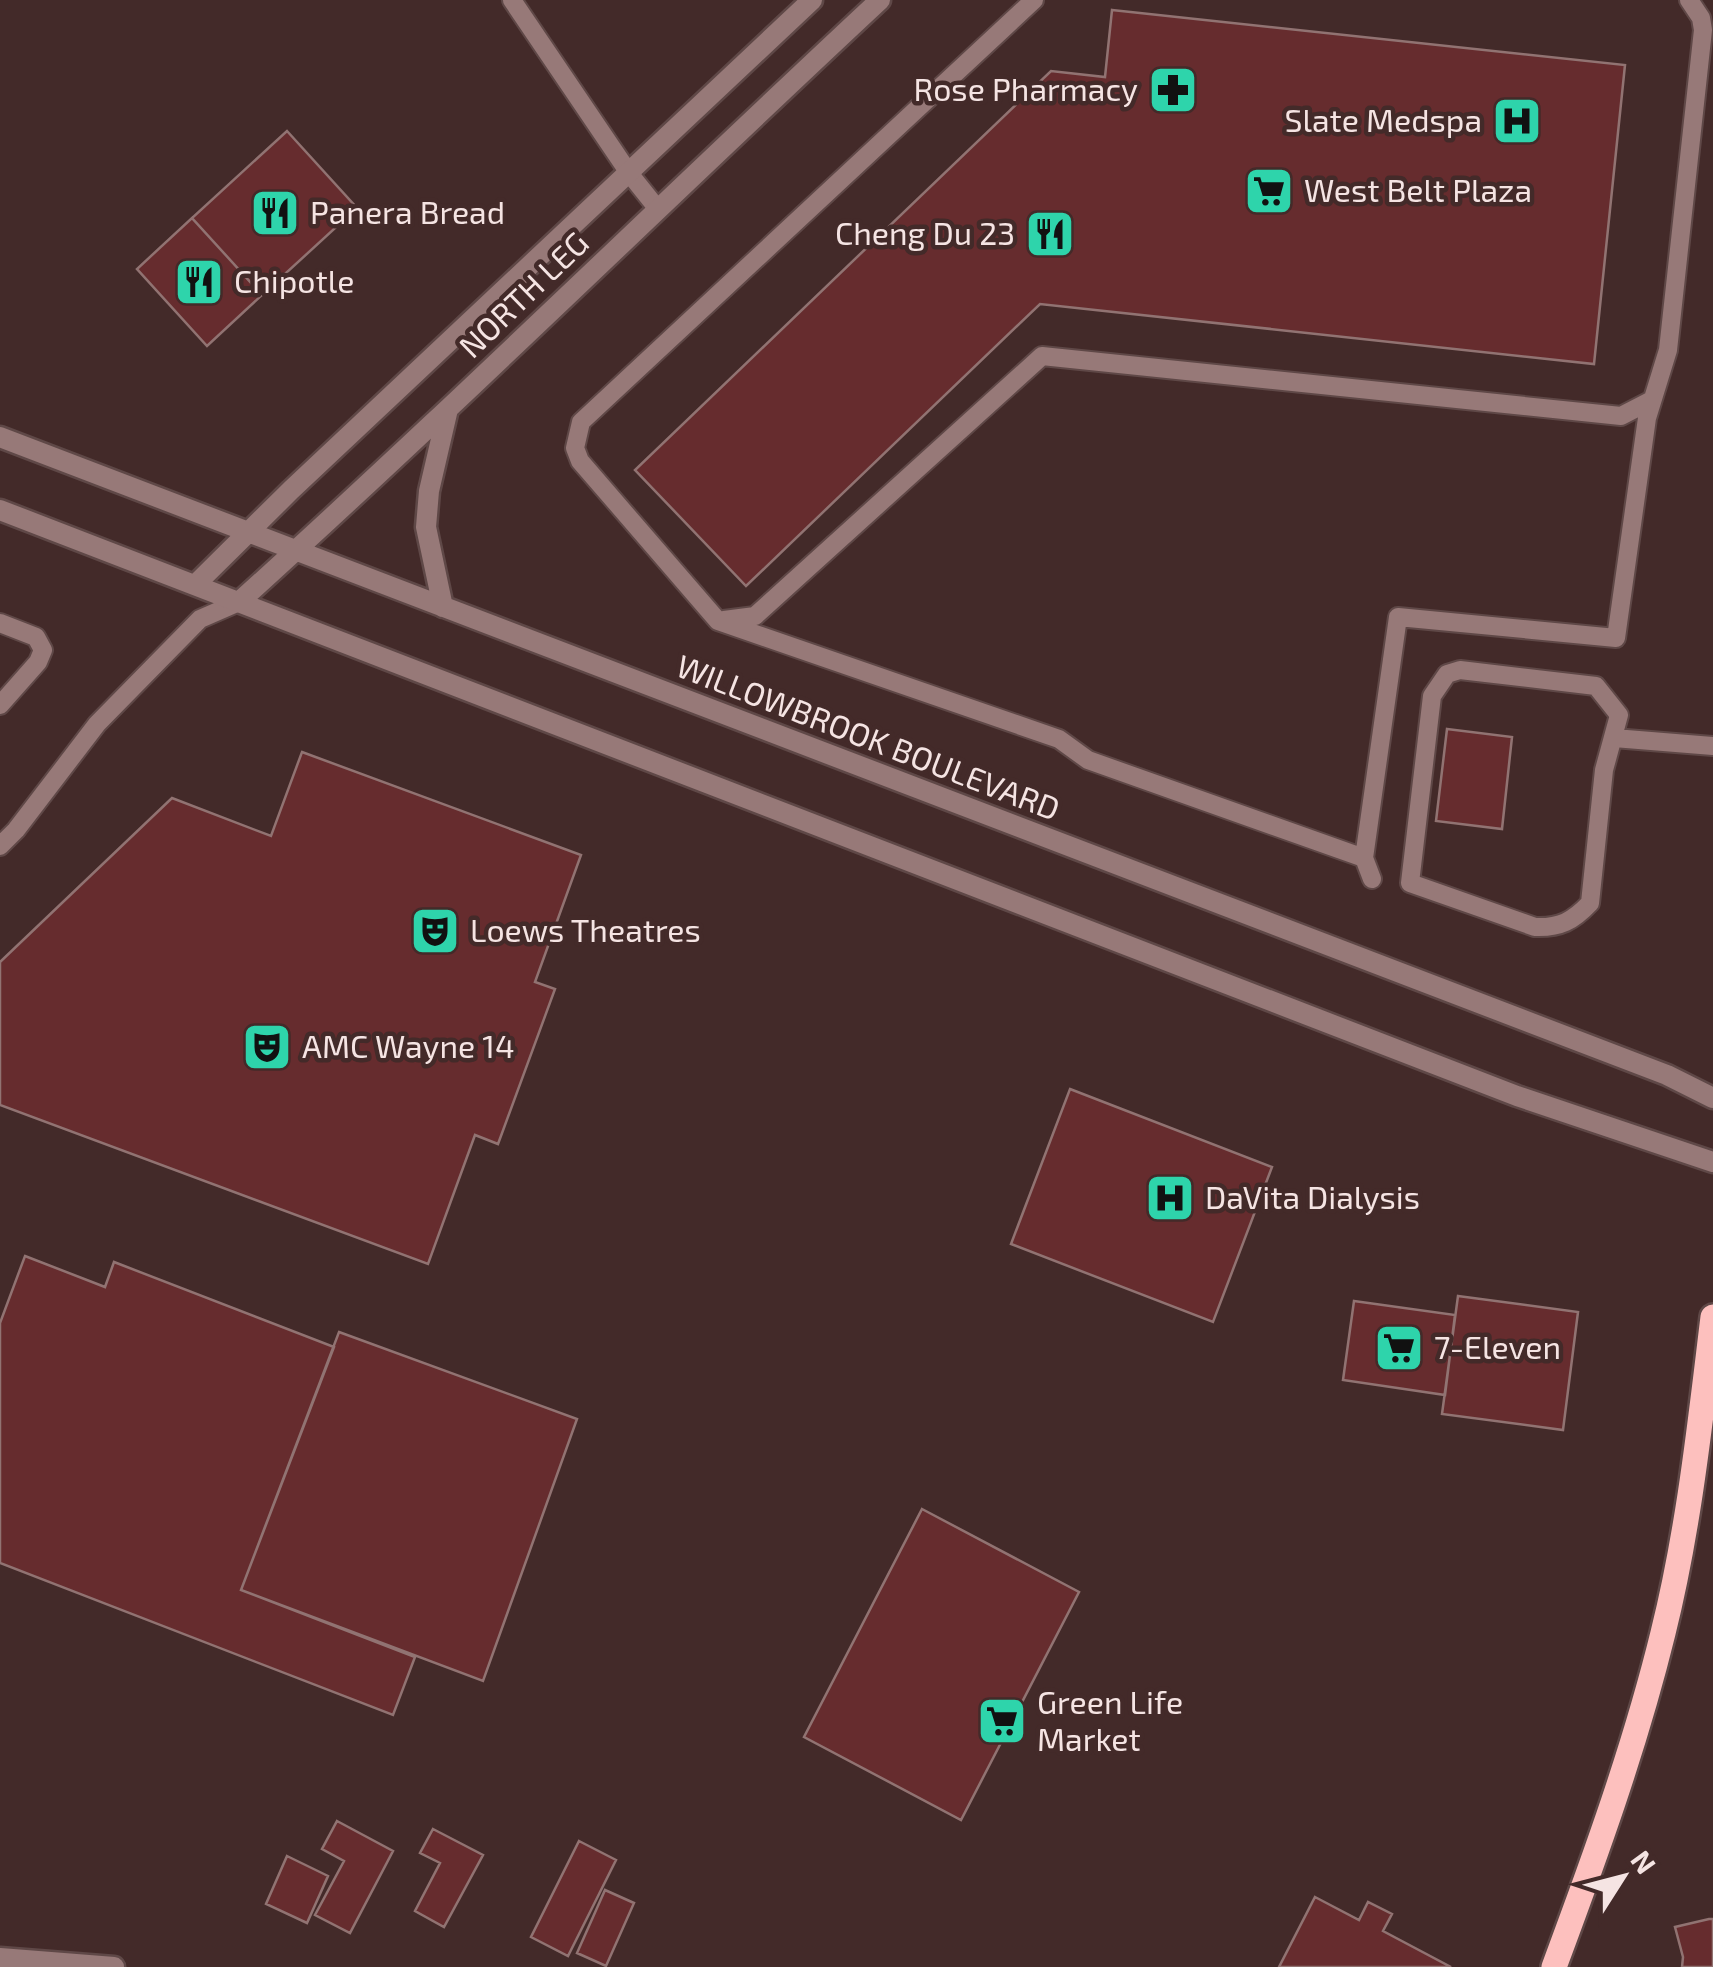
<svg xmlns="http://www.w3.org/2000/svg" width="1713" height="1967" font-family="'Exo 2',sans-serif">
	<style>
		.building { fill: #662c2e; stroke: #917372; stroke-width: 2.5 }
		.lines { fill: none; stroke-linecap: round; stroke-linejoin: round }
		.service-casing { stroke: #5f4847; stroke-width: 22 }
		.minor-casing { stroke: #5f4847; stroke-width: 25 }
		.primary-casing { stroke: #5f4847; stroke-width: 30 }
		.service { stroke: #977978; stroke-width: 18 }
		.minor { stroke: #977978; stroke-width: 20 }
		.primary { stroke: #fdc0be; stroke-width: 25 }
		.labels { text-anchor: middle; stroke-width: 9; stroke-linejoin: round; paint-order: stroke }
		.poi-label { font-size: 32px; fill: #f5e4e3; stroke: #432a29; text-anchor: start }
		.street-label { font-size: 32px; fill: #f5e4e3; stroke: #432a29 }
	</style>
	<rect width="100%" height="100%" fill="#432a29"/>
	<!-- building -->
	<path class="building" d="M1112 10 1625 65 1594 364 1040 304 746 586 635 470 1051 71 1105 77Z
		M287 131 357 208 262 295 192 218Z
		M192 218 262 295 207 346 137 269Z
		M1447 729 1512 737 1502 829 1436 821Z
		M302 752 581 855 535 982 555 989 498 1144 475 1135 428 1264 0 1105V962L172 798 271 836Z
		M1070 1089 1272 1167 1213 1322 1011 1244Z
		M25 1256 105 1287 114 1262 334 1347 241 1590 415 1657 393 1715 0 1563V1323Z
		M1458 1296 1578 1312 1563 1430 1442 1414Z
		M1354 1301 1455 1315 1445 1395 1343 1380Z
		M339 1332 577 1419 483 1681 241 1590Z
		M922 1509 1079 1592 961 1820 804 1737Z
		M337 1821 393 1851 350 1933 315 1915 344 1861 322 1849Z
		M433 1829 483 1855 444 1927 415 1911 440 1863 420 1853Z
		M579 1841 616 1860 568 1956 531 1937Z
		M287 1856 328 1876 307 1923 266 1904Z
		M605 1890 634 1903 606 1966 577 1953Z
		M1315 1897 1359 1920 1368 1902 1392 1914 1383 1931 1451 1967H1279Z
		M1709 1919H1713V1967H1682L1683 1957 1675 1927Z"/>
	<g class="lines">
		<!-- service casing -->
		<g class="service-casing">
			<path id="service" d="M512 0 629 173 657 208
				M1034 0 581 422 575 448 580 461 718 621 1059 739 1088 760 1364 858
				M724 620 755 616 1042 356 1621 416 1652 400
				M0 623 36 637 43 650 38 662 0 705
				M1460 670 1596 686 1619 715 1604 770 1590 903C1573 921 1560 928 1535 927L1410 883 1432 696 1447 674Z
				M1614 738 1713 746
				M0 846 16 830 97 724 200 619 239 602
				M1372 879 1364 858 1398 617 1616 638 1647 418 1668 350 1703 30 1701 18 1689 0"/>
		</g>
		<!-- minor casing -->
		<g class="minor-casing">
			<path id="minor" d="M0 437 1667 1075 1713 1098
				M0 510 1517 1096 1713 1162
				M195 585 291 490 812 0
				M239 602C456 406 665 200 880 0
				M443 607 426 527 429 491 448 409
				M0 1958 114 1967"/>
		</g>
		<!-- primary casing -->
		<g class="primary-casing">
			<path id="primary" d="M1554 1967C1595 1857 1635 1747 1663 1633 1689 1529 1700 1423 1713 1317"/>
		</g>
		<!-- service -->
		<use href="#service" class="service"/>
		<!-- minor -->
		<use href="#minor" class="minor"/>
		<!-- primary -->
		<use href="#primary" class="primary"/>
	</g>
	<!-- icons -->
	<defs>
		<g id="pharmacy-square" transform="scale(2.5)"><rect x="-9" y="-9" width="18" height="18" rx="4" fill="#2ed4ab" stroke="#432a29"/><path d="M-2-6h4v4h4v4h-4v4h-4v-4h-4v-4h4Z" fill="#111"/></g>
		<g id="hospital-square" transform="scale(2.5)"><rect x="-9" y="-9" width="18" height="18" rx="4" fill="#2ed4ab" stroke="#432a29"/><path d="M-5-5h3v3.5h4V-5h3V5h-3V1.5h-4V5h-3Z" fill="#111"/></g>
		<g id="supermarket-square" transform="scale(2.5)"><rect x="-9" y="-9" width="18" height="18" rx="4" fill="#2ed4ab" stroke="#432a29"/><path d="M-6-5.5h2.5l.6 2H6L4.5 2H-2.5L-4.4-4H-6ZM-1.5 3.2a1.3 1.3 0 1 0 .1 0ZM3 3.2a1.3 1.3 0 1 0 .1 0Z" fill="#111"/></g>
		<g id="restaurant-square" transform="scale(2.5)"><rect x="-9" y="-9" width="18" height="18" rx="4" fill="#2ed4ab" stroke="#432a29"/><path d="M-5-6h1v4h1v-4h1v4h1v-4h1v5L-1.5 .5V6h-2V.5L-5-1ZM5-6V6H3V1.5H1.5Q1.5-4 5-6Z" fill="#111"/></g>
		<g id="theatre-square" transform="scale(2.5)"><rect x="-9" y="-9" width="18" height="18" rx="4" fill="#2ed4ab" stroke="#432a29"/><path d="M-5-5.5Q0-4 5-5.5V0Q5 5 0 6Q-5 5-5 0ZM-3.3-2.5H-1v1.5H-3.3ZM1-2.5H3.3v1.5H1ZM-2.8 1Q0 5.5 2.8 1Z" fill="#111"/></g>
	</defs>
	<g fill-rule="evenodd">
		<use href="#pharmacy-square" x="1173" y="90"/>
		<use href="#hospital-square" x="1517" y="121"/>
		<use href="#supermarket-square" x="1269" y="191"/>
		<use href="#restaurant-square" x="275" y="213"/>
		<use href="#restaurant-square" x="1050" y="234"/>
		<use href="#restaurant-square" x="199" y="282"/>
		<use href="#theatre-square" x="435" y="931"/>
		<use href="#theatre-square" x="267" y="1047"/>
		<use href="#hospital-square" x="1170" y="1198"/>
		<use href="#supermarket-square" x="1399" y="1348"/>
		<use href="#supermarket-square" x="1002" y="1721"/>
	</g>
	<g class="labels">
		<!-- poi labels -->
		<g class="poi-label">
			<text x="1138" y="101" text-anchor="end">Rose Pharmacy</text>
			<text x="1482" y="132" text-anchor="end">Slate Medspa</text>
			<text x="1304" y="202">West Belt Plaza</text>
			<text x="310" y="224">Panera Bread</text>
			<text x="1015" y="245" text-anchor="end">Cheng Du 23</text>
			<text x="234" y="293">Chipotle</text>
			<text x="470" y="942">Loews Theatres</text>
			<text x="302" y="1058">AMC Wayne 14</text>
			<text x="1205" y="1209">DaVita Dialysis</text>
			<text x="1434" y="1359">7-Eleven</text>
			<text x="1037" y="1714">Green Life<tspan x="1037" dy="37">Market</tspan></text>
		</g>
		<!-- street labels -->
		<g class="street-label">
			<text transform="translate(524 295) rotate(-44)" y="11">NORTH LEG</text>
			<text transform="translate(868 738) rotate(21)" y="11">WILLOWBROOK BOULEVARD</text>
		</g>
	</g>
	<!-- north arrow -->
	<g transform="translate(1623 1877) rotate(54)" stroke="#432a29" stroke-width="8" paint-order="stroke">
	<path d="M0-8L18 38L0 25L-18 38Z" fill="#f5e4e3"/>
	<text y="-15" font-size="28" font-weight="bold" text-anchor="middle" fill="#f5e4e3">N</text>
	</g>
</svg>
